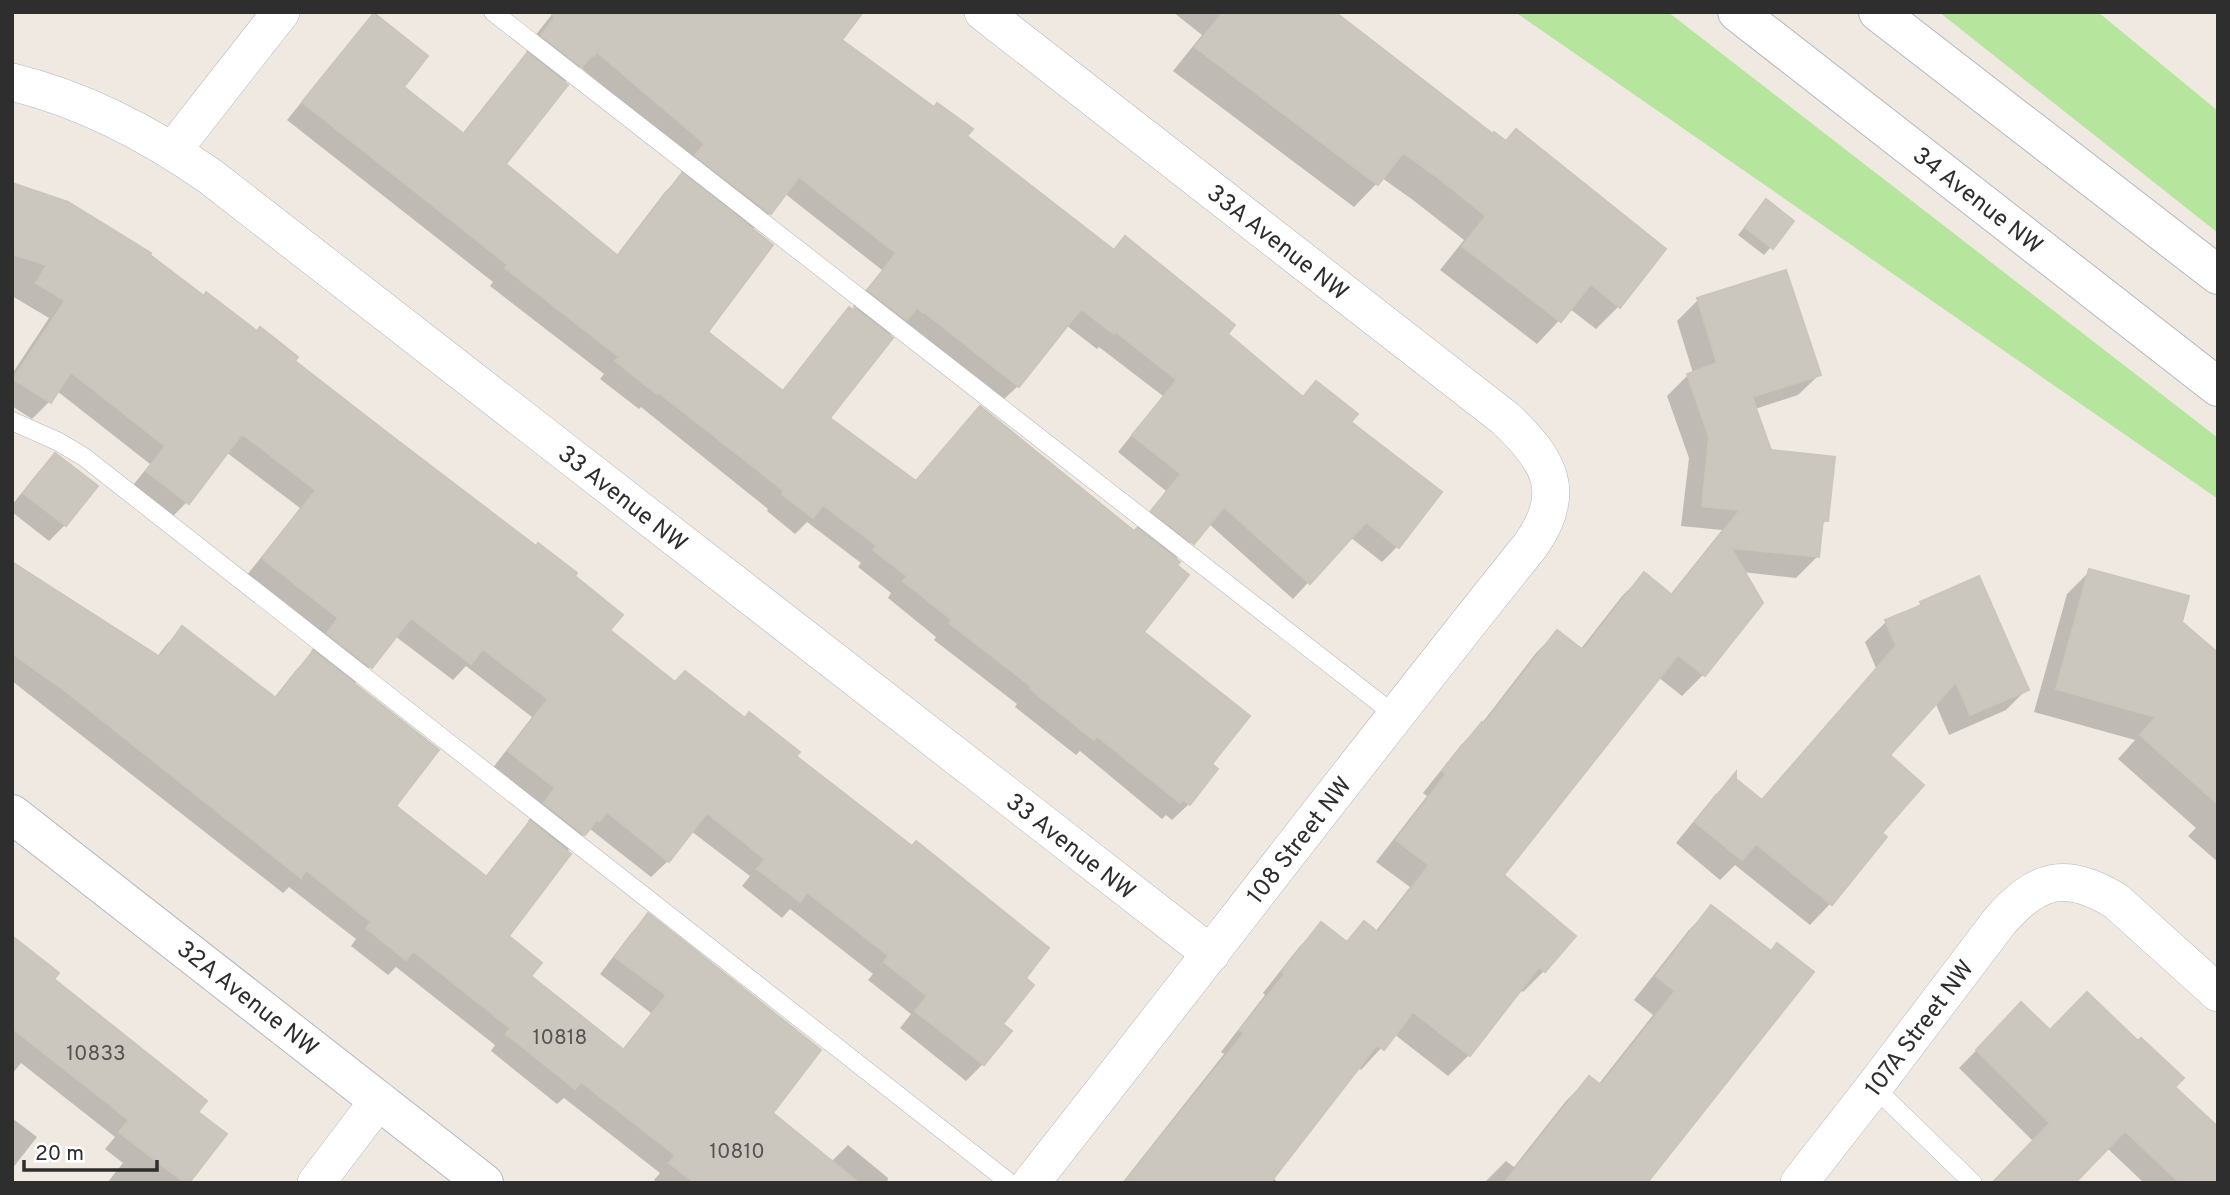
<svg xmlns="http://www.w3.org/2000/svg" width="2230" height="1195" font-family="Overpass,sans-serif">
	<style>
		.green { fill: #b6e59e }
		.shadow { fill: #0003; fill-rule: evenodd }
		.building { fill: #cbc7bf; stroke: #cbc5ba; stroke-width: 2 }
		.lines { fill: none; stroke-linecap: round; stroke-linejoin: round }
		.lane-casing { stroke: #b4b7c1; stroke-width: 19 }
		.street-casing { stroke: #b4b7c1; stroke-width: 38 }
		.secondary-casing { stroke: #b4b7c1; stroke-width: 40 }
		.lane { stroke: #fff; stroke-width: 18 }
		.street { stroke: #fff; stroke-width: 37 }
		.secondary { stroke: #fff; stroke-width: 38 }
		.labels { text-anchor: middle; stroke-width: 5; stroke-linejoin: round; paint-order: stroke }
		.number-label { font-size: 21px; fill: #555452 }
		.street-label { font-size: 24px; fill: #2e2e2e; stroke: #fff }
	</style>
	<rect width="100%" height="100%" fill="#efe9e1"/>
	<!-- green -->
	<path class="green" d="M1515 12H1668L2218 438V499Z
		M1939 12H2098L2218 111V233Z"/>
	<!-- shadow -->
	<path class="shadow" d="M554 12 840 41 1112 251 1126 238 1226 334 1301 398 1317 383 1349 422 1398 546 1382 562 1350 537 1293 599 1208 523 1175 560 1141 632 1209 764 1189 804 1172 820 1166 815 1162 819 1080 751 1076 755 1015 707 1017 704 934 640 936 637 888 598 891 593 858 567 861 563 807 522 795 534 767 511 768 509 641 407 639 409 600 379 604 374 490 286 493 282 287 120 358 32 374 15 401 87 462 134 511 72 529 53 526 52 537 38 534 37ZM580 67 690 160 681 172 683 174 665 192 616 256 504 165 563 84ZM784 193 882 270 853 306 856 308 852 312 849 309 833 326 781 392 705 332 752 230 770 213ZM901 324 1002 401 1018 386 1066 325 1097 349 1099 347 1163 396 1118 452 1166 491 1137 527 1139 529 1134 534 980 408 914 482 828 418 888 337Z
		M1173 12H1332L1619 306 1596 329 1570 309 1537 344 1440 270 1464 240 1413 200 1382 178 1354 207 1173 71 1202 35Z
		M12 185 148 255 292 361 572 576 608 630 674 683 794 757 1023 978 983 1064 966 1081 900 1028 911 1014 868 980 873 974 790 909 782 918 742 886 750 876 691 831 668 861 651 877 590 829 566 852 506 936 529 976 622 1050 651 1013 600 974 632 932 648 916 770 1113 831 1162 848 1145 888 1178 887 1183H658L654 1180 660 1173 564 1098 557 1104 491 1051 495 1045 396 967 388 975 351 946 356 939 289 887 283 893 12 681V564L157 657 166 645 182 628 274 698 296 670 314 652 311 651 323 636 247 575 300 508 226 452 187 502 170 519 130 489 150 464 57 391 49 402 32 419 12 406V374L49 318 12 296ZM395 636 453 680 466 666 532 717 492 769 539 806 528 821 531 823 514 840 485 877 393 806 353 685 370 667Z
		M1759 209 1771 247 1764 255 1738 235Z
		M1698 300 1819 375 1798 395 1755 409 1770 452 1827 520 1820 526 1817 557 1796 578 1743 572 1760 602 1703 675 1682 696 1658 677 1502 875 1544 971 1523 992 1520 989 1469 1055 1448 1076 1394 1034 1361 1070 1358 1067 1272 1177 1279 1183H1122L1224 1054 1221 1052 1265 995 1263 993 1300 946 1321 925 1345 943 1364 924 1375 932 1410 887 1376 862 1427 796 1423 793 1461 745 1479 727 1536 653 1557 632 1580 650 1623 595 1644 575 1670 595 1722 530 1681 526 1689 458 1667 396 1688 375 1693 373 1677 321Z
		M55 455 65 525 49 541 12 512V505L39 471Z
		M2090 571 2180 622 2218 655V862L2188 836 2196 828 2118 759 2135 740 2034 712 2067 594Z
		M1921 603 2027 689 2006 710 1949 735 1935 702 1887 756 1880 833 1884 837 1830 904 1810 925 1735 865 1720 880 1676 843 1715 795 1734 777V780L1760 801 1876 668 1865 642 1886 622 1916 609Z
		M1712 907 1644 1183H1484L1506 1161 1514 1167 1566 1101 1589 1078 1598 1085 1653 1015 1634 1000 1689 930Z
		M12 938 51 979 196 1112 187 1183H107L123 1163 105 1149 115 1137 21 1063 12 1074Z
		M2021 1005 2050 1032 2172 1087 2218 1183H2144L2106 1147 2034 1142 1959 1068Z
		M12 1118 37 1137 12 1169Z"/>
	<!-- building -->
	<path class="building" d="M550 12H863L842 40 934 107 937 103 973 129 967 136 1114 250 1125 236 1235 325 1228 334 1303 397 1316 381 1358 414 1351 422 1442 492 1399 548 1366 522 1310 584 1224 507 1194 544 1151 511 1181 474 1132 435 1177 380 1116 332 1114 334 1081 309 1019 387 924 312 923 313 917 308 907 320 868 290 896 253 799 177 771 214 695 155 705 144 597 52 594 56 592 55 582 67 541 35 555 17Z
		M1223 12H1335L1493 134 1494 132 1506 141 1516 129 1666 249 1620 308 1591 284 1561 322 1462 246 1486 216 1437 177 1403 153 1378 185 1195 47Z
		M374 13 428 56 404 87 464 134 527 53 568 85 506 164 618 256 682 173 773 245 708 332 783 391 849 307 852 310 854 308 893 338 830 418 916 481 980 406 1134 531 1137 528 1180 562 1177 565 1189 575 1144 632 1250 716 1212 764 1218 769 1190 805 1183 800 1180 803 1097 736 1094 740 1030 689 1032 687 949 623 952 620 903 581 907 576 873 550 877 546 823 505 813 518 782 494 784 491 658 392 657 394 615 361 619 357 505 268 508 265 302 102Z
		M12 183 68 202 151 253 150 255 204 296 206 292 257 331 260 327 298 357 295 361 389 434 536 546 538 543 577 573 575 576 623 615 610 630 675 682 685 671 745 718 749 712 800 752 796 756 912 846 916 841 1049 948 1026 978 1034 985 1003 1024 1012 1031 984 1065 915 1011 927 996 884 962 889 956 807 892 800 902 757 869 765 859 707 813 669 862 607 812 599 822 597 820 585 835 544 803 555 788 508 751 548 699 483 649 471 664 411 618 372 668 327 633 338 618 262 558 316 490 242 434 189 504 146 471 165 446 71 372 51 403 13 379 65 301 36 283 47 265 12 254Z
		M1766 199 1794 221 1773 249 1745 227Z
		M1786 270 1821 375 1752 397 1771 450 1835 457 1828 521 1823 520 1819 557 1731 548 1763 603 1705 676 1678 655 1504 875 1576 936 1545 972 1539 967 1470 1056 1413 1012 1384 1050 1377 1045 1270 1183H1124L1244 1033 1240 1030 1285 974 1282 972 1321 922 1347 942 1364 921 1378 932 1429 865 1396 840 1446 774 1442 771 1482 722 1484 724 1557 630 1583 650 1644 572 1672 595 1740 510 1702 506 1709 437 1687 374 1717 363 1697 298Z
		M55 453 98 486 66 526 23 493Z
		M12 562 160 657 182 626 276 698 313 651 439 750 396 806 487 877 530 821 571 854 509 936 542 963 531 976 624 1050 666 995 615 957 648 913 821 1050 773 1113 859 1183H695L669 1163 675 1155 581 1082 575 1089 506 1034 510 1028 413 951 406 960 366 928 371 922 306 870 301 878 69 694 12 653Z
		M2089 569 2189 596 2182 622 2218 653V804L2140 735 2156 717 2056 689Z
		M1979 576 2029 690 1970 715 1956 682 1890 755 1924 785 1882 833 1887 837 1832 905 1756 844 1742 860 1695 822 1736 772V779L1762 800 1896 646 1885 620 1922 605 1920 602Z
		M1711 905 1771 951 1777 943 1814 972 1647 1183H1504L1589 1076 1601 1085 1675 991 1656 976Z
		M12 936 59 973 54 979 207 1101 198 1112 227 1134 189 1183H185L119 1132 129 1120 12 1028Z
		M2087 992 2138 1041 2141 1038 2184 1078 2175 1087 2218 1127V1183H2180L2125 1131 2075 1183H1992L2050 1123 1976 1050 2021 1002 2050 1030Z"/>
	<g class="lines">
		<!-- lane casing -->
		<g class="lane-casing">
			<path id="lane" d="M493 12 1395 715
				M12 421 59 442 84 457 1010 1183
				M1874 1087 1973 1183"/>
		</g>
		<!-- street casing -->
		<g class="street-casing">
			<path id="street" d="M983 12 1506 419C1549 460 1569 492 1530 546 1361 756 1198 971 1031 1183
				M12 82C85 100 150 134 211 177L1211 954
				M173 150 281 12
				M316 1183 379 1100
				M1799 1183 1874 1087 1999 922C2037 878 2066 870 2116 901L2218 993"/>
		</g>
		<!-- secondary casing -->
		<g class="secondary-casing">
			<path id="secondary" d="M1737 12 2218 387
				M1878 12 2218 275
				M12 814 484 1183"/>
		</g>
		<!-- lane -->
		<use href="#lane" class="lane"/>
		<!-- street -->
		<use href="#street" class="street"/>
		<!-- secondary -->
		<use href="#secondary" class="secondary"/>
	</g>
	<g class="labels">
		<!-- number labels -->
		<g class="number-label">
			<text x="560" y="1044">10818</text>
			<text x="96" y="1060">10833</text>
			<text x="737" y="1158">10810</text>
		</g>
		<!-- street labels -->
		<g class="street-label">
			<text transform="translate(1978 200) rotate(38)" y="8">34 Avenue NW</text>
			<text transform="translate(1278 242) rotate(38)" y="8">33A Avenue NW</text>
			<text transform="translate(623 498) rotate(38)" y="8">33 Avenue NW</text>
			<text transform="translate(1299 840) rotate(-52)" y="8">108 Street NW</text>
			<text transform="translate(1071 846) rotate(38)" y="8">33 Avenue NW</text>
			<text transform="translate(248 998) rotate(38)" y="8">32A Avenue NW</text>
			<text transform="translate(1919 1028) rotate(-53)" y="8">107A Street NW</text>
		</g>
	</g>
	<!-- border -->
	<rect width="2230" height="1195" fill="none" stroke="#2e2e2e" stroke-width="28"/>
	<!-- scale -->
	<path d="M24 1160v10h133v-10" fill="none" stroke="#2e2e2e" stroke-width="3.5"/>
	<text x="35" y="1160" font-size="21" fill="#2e2e2e" stroke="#ffffff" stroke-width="5" paint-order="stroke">20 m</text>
</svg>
